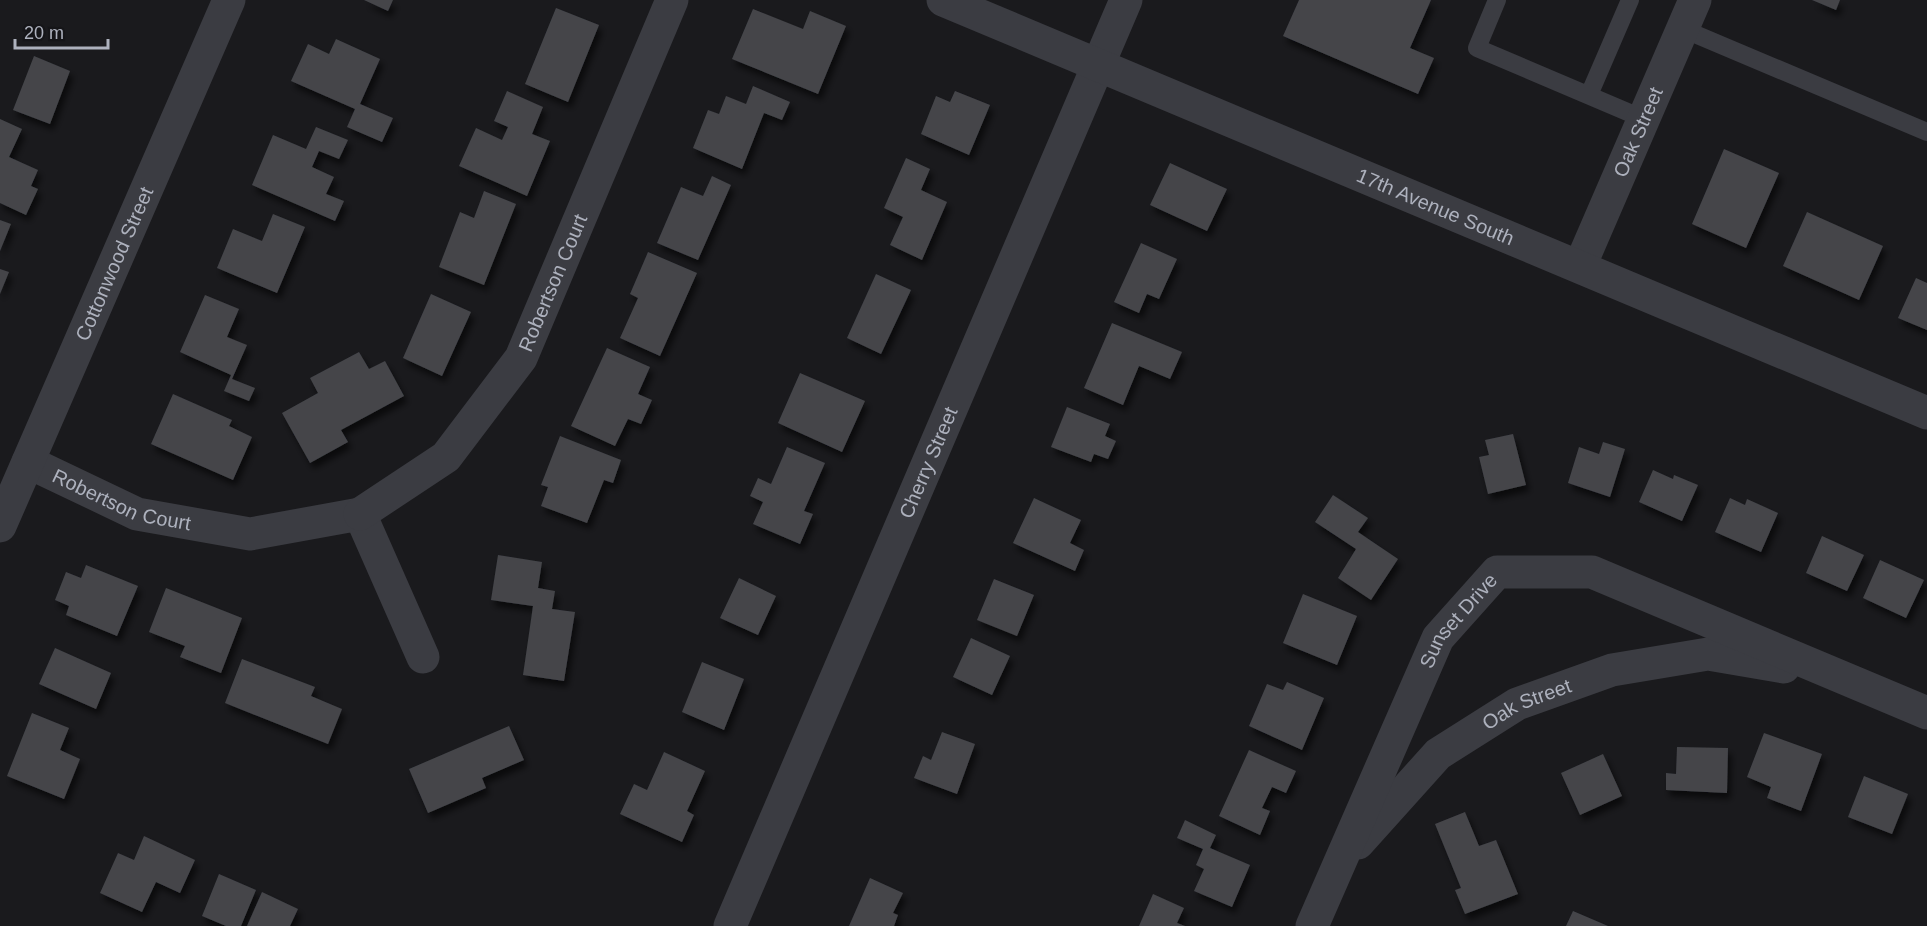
<svg xmlns="http://www.w3.org/2000/svg" width="1927" height="926" font-family="Arial,sans-serif">
	<style>
		.building { fill: #44454a; filter: url(#shadow) }
		.lines { fill: none; stroke-linecap: round; stroke-linejoin: round }
		.service { stroke: #3b3c42; stroke-width: 18 }
		.minor { stroke: #3b3c42; stroke-width: 33 }
		.tertiary { stroke: #3b3c42; stroke-width: 33 }
		.labels { text-anchor: middle; stroke-width: 4.5; stroke-linejoin: round; paint-order: stroke }
		.street-label { font-size: 20px; fill: #adb1bd; stroke: #151518 }
	</style>
	<defs>
		<filter id="shadow"><feDropShadow dx="3.5" dy="6" stdDeviation="3" flood-color="#0009"/></filter>
	</defs>
	<rect width="100%" height="100%" fill="#1a1a1d"/>
	<!-- building -->
	<path class="building" d="M364 0H393L388 11Z
		M1299 0H1431L1410 48 1434 58 1418 94 1283 36Z
		M1812 0H1840L1836 10Z
		M556 8 599 25 568 102 525 84Z
		M753 9 803 29 810 11 846 26 818 94 732 59Z
		M336 39 380 59 360 104 393 118 382 142 347 127 355 109 291 81 308 44 329 54Z
		M34 56 70 71 50 124 13 110Z
		M753 86 790 102 782 120 764 113 742 169 693 148 708 110 719 114 726 96 746 104Z
		M507 91 543 107 532 134 550 141 527 196 459 166 476 128 502 140 508 127 494 121Z
		M955 91 990 105 969 155 921 134 936 96 950 102Z
		M0 119 22 129 9 157 38 170 31 186 38 189 26 215 0 203Z
		M316 127 348 140 339 159 319 151 312 167 334 177 326 194 344 201 335 221 252 185 273 135 306 149Z
		M1724 149 1779 173 1746 248 1692 224Z
		M906 158 930 169 921 190 947 202 922 260 890 245 903 217 884 208Z
		M1170 163 1227 189 1207 231 1150 205Z
		M712 176 731 185 698 260 657 243 681 187 703 196Z
		M484 191 516 204 484 285 439 267 460 212 474 218Z
		M1807 212 1883 246 1859 300 1783 266Z
		M273 214 305 227 277 293 217 268 233 229 262 241Z
		M0 220 11 224 0 251Z
		M1141 243 1177 259 1159 299 1147 294 1139 313 1114 302Z
		M648 252 697 273 660 356 620 338 638 298 630 294Z
		M0 269 9 272 0 294Z
		M876 274 911 290 881 354 847 338Z
		M1916 278 1927 283V330L1898 318Z
		M431 294 471 312 442 376 403 358Z
		M205 295 239 309 227 337 247 345 232 379 255 388 249 401 224 391 231 375 180 352Z
		M1112 323 1182 352 1170 379 1139 366 1123 405 1084 388Z
		M607 348 650 367 638 394 652 400 641 424 628 419 615 446 571 426Z
		M359 352 369 369 385 361 404 396 341 430 348 442 310 463 282 413 318 393 310 378Z
		M800 373 865 401 842 452 778 423Z
		M173 394 232 420 229 426 252 437 233 480 151 444Z
		M1067 407 1110 424 1105 436 1116 441 1108 459 1094 454 1091 462 1051 447Z
		M1513 434 1526 485 1488 494 1479 457 1489 455 1485 440Z
		M560 436 621 460 613 483 604 480 587 523 541 506 548 487 541 485Z
		M1603 442 1625 449 1610 497 1568 483 1579 447 1599 454Z
		M787 447 825 463 804 511 813 514 800 544 753 524 763 502 750 496 758 478 771 484Z
		M1653 470 1673 479 1674 475 1698 485 1682 521 1639 502Z
		M1333 495 1368 518 1358 532 1398 559 1371 600 1338 578 1356 549 1315 522Z
		M1034 498 1081 520 1070 543 1084 550 1075 571 1013 543Z
		M1730 498 1745 505 1747 499 1778 513 1761 552 1715 532Z
		M1822 536 1864 555 1847 591 1806 573Z
		M498 555 542 562 538 588 555 591 552 609 575 612 564 681 523 675 533 606 491 600Z
		M1880 560 1924 580 1906 618 1863 598Z
		M86 565 138 586 117 636 66 615 69 606 55 600 66 572 81 578Z
		M739 578 776 596 758 635 720 618Z
		M994 579 1034 595 1017 636 977 620Z
		M166 588 242 618 221 673 180 657 185 646 149 632Z
		M1303 594 1357 616 1337 665 1283 643Z
		M971 638 1010 656 992 695 953 677Z
		M55 648 111 673 96 709 39 684Z
		M242 659 315 687 311 696 342 709 328 744 225 703Z
		M702 662 744 679 724 730 682 712Z
		M1287 682 1324 698 1302 750 1249 726 1267 684 1283 690Z
		M32 713 69 728 60 750 80 759 64 799 7 776Z
		M509 726 524 760 482 778 486 788 428 813 409 769Z
		M942 732 975 744 957 794 914 778 923 756 931 760Z
		M1764 733 1822 754 1801 811 1767 798 1771 787 1747 777Z
		M1677 747 1728 748 1727 793 1666 790V773L1676 774Z
		M1249 750 1296 771 1286 793 1272 787 1262 808 1270 811 1260 835 1219 816Z
		M664 752 705 771 687 811 694 815 682 842 620 814 634 784 647 790Z
		M1603 754 1622 796 1580 815 1561 773Z
		M1864 776 1908 794 1892 834 1848 817Z
		M1465 812 1479 846 1496 840 1518 894 1465 914 1455 890 1461 888 1435 824Z
		M1185 820 1216 835 1210 848 1250 865 1232 907 1194 891 1204 869 1196 865 1203 849 1177 838Z
		M144 836 195 860 180 893 156 882 142 912 100 893 118 853 134 860Z
		M219 874 256 890 241 926H226L202 916Z
		M870 878 903 893 893 913 898 915 894 926H849Z
		M262 892 298 909 290 926H247Z
		M1153 894 1184 908 1177 923 1185 926H1139Z
		M1573 911 1608 926H1566Z"/>
	<g class="lines">
		<!-- service -->
		<path class="service" d="M1497 0 1477 48 1644 119
			M1683 29 1927 132
			M1589 95 1630 0"/>
		<!-- minor -->
		<g class="minor">
			<path id="s1" d="M1580 266 1695 0"/>
			<path id="s2" d="M28 462 137 514 250 534 360 514 423 657"/>
			<path id="s3" d="M360 514 446 457 521 358 672 0"/>
			<path id="s4" d="M0 526 229 0"/>
			<path id="s5" d="M1358 843 1438 754 1517 704 1612 670 1708 654 1784 667"/>
			<path id="s6" d="M730 926 1126 0"/>
			<path id="s7" d="M1312 926 1438 638 1497 572H1592L1927 713"/>
		</g>
		<!-- tertiary -->
		<path class="tertiary" id="s8" d="M943 0 1927 413"/>
	</g>
	<g class="labels">
		<!-- street labels -->
		<g class="street-label">
			<text dy="7" stroke="none"><textPath href="#s1" startOffset="146">Oak Street</textPath></text>
			<text dy="7" stroke="none"><textPath href="#s8" startOffset="534">17th Avenue South</textPath></text>
			<text dy="7" stroke="none"><textPath href="#s4" startOffset="286">Cottonwood Street</textPath></text>
			<text dy="7" stroke="none"><textPath href="#s3" startOffset="309">Robertson Court</textPath></text>
			<text dy="7" stroke="none"><textPath href="#s6" startOffset="504">Cherry Street</textPath></text>
			<text dy="7" stroke="none"><textPath href="#s2" startOffset="102">Robertson Court</textPath></text>
			<text dy="7" stroke="none"><textPath href="#s7" startOffset="340">Sunset Drive</textPath></text>
			<text dy="7" stroke="none"><textPath href="#s5" startOffset="222">Oak Street</textPath></text>
		</g>
	</g>
	<!-- scale -->
	<path d="M15 39v9h93v-9" fill="none" stroke="#adb1bd" stroke-width="3"/>
	<text x="24" y="39" font-size="18" fill="#adb1bd" stroke="#151518" stroke-width="4.5" paint-order="stroke">20 m</text>
</svg>
